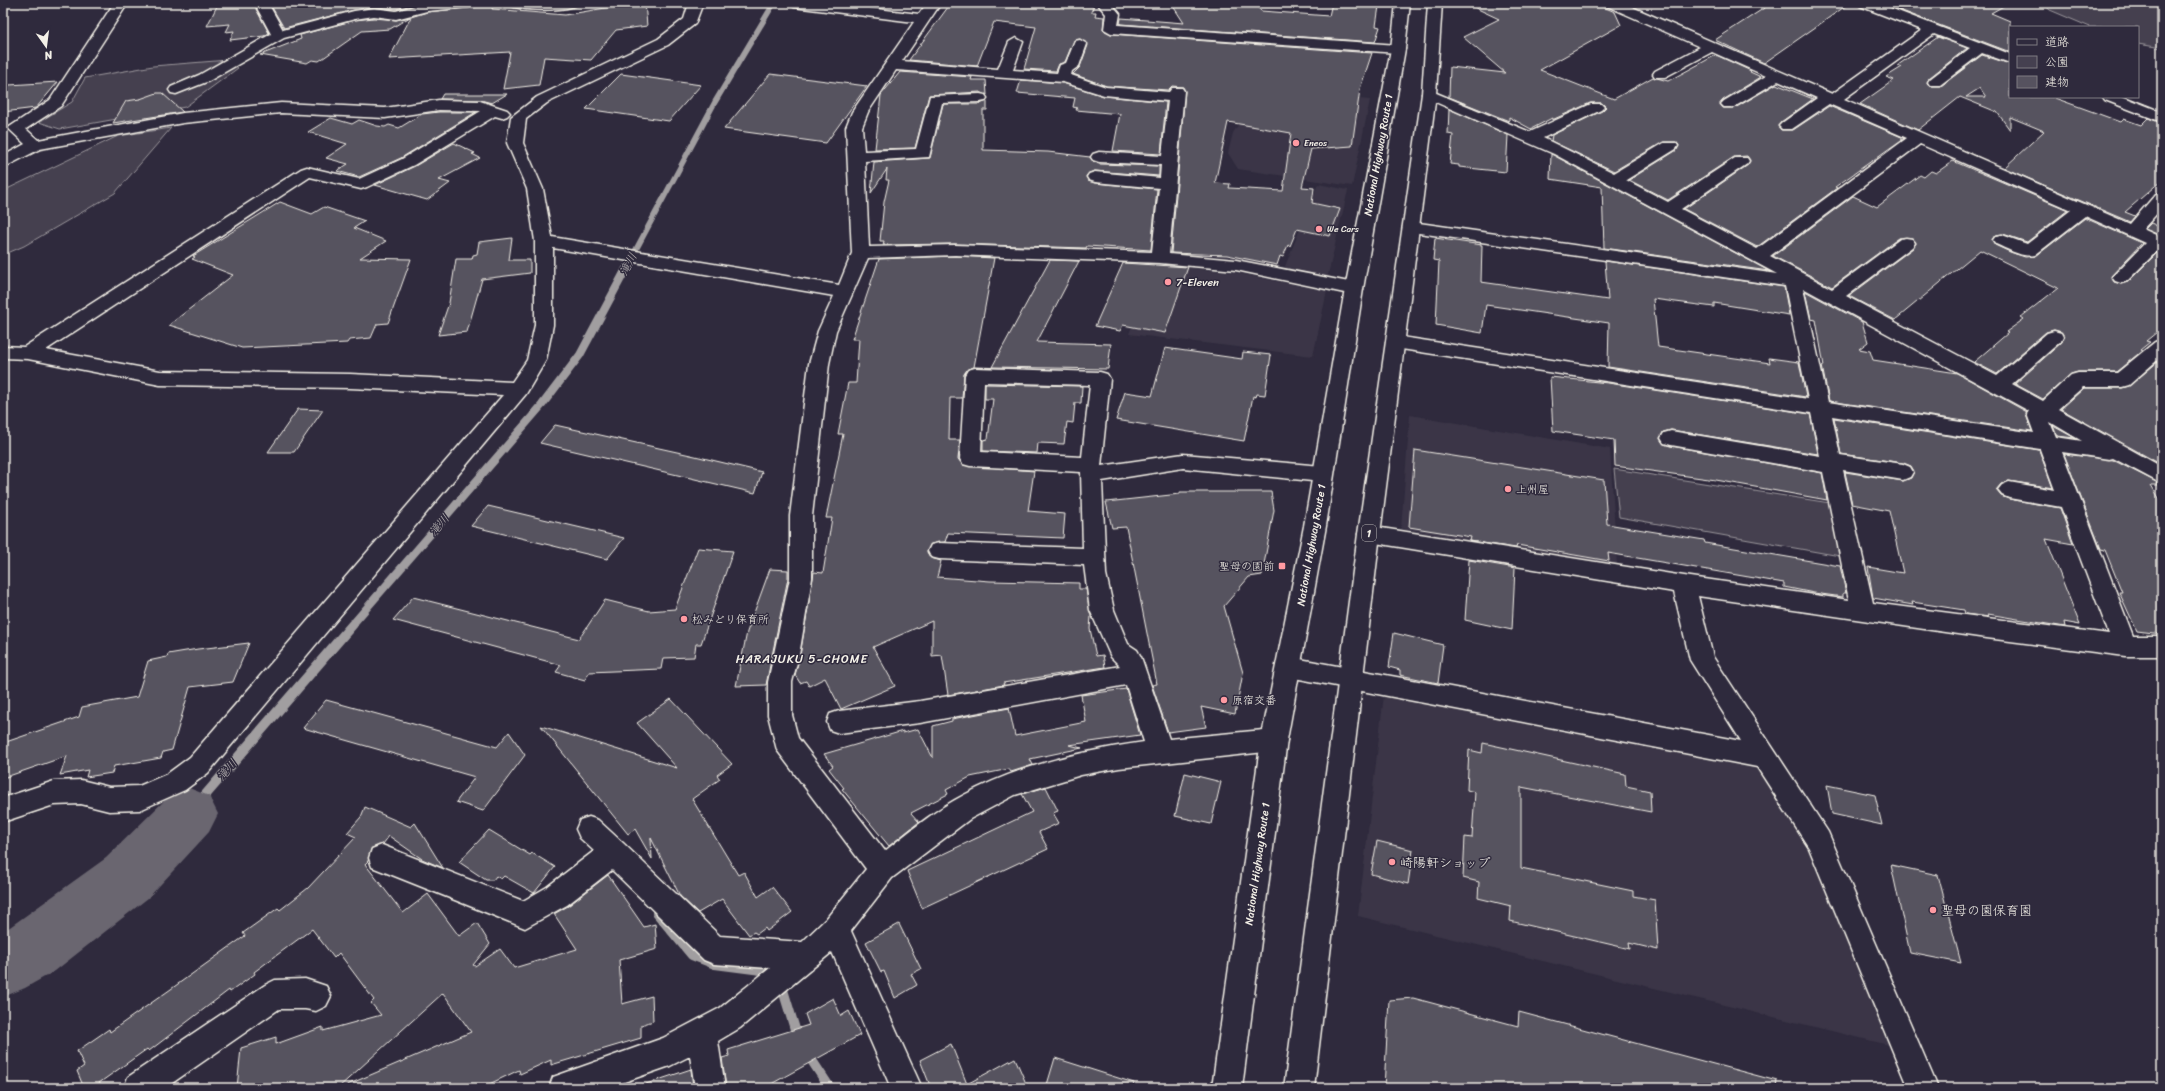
<svg xmlns="http://www.w3.org/2000/svg" width="2165" height="1091" font-family="Sriracha,'Klee One',sans-serif">
	<style>
		.built { fill: #3b3647 }
		.green { fill: #454050; stroke: #9c989c }
		.lines { fill: none; stroke-linecap: round; stroke-linejoin: round }
		.stream-far2 { stroke: #a19ea0; stroke-width: 5.5 }
		.stream-far1 { stroke: #a19ea0; stroke-width: 8 }
		.stream { stroke: #a19ea0; stroke-width: 10 }
		.river { fill: #6a6670; fill-rule: evenodd }
		.building { fill: #56525f; stroke: #f4f1e8; fill-rule: evenodd }
		.minor-casing { stroke: #f4f1e8; stroke-width: 3 }
		.highway-casing { stroke: #f4f1e8; stroke-width: 3 }
		.minor { fill: #2f2a3d; fill-rule: evenodd }
		.highway { fill: #2f2a3d; fill-rule: evenodd }
		.poi-dot { fill: #ff9aa2; stroke: #2f2a3d; stroke-width: 1.5 }
		.labels { text-anchor: middle; stroke-width: 3; stroke-linejoin: round; paint-order: stroke }
		.far-poi-label { font-size: 9px; fill: #f4f1e8; stroke: #2f2a3d; text-anchor: start }
		.shield { fill: #2f2a3d; stroke: #b9b5b5; stroke-width: 1 }
		.shield-label { font-size: 10px; font-weight: bold; fill: #f4f1e8 }
		.street-label { font-size: 11px; fill: #f4f1e8; stroke: #2f2a3d }
		.poi-label { font-size: 11px; fill: #f4f1e8; stroke: #2f2a3d; text-anchor: start }
		.water-label { font-size: 12px; font-style: italic; fill: #b6b2b2; stroke: #2f2a3d }
		.neighbourhood-label { font-size: 12px; letter-spacing: 1px; fill: #f4f1e8; stroke: #2f2a3d }
		.near-poi-label { font-size: 13px; fill: #f4f1e8; stroke: #2f2a3d; text-anchor: start }
	</style>
	<rect width="100%" height="100%" fill="#2f2a3d"/>
	<filter id="ink" filterUnits="userSpaceOnUse"><feTurbulence type="fractalNoise" baseFrequency=".025" numOctaves="2"/><feDisplacementMap in="SourceGraphic" scale="8" xChannelSelector="R" yChannelSelector="G"/><feConvolveMatrix kernelMatrix="1 2 1 2 8 2 1 2 1" color-interpolation-filters="sRGB"/></filter>
	<g filter="url(#ink)">
		<!-- built -->
		<path class="built" d="M1261 91 1370 100 1352 186 1238 169 1228 153 1233 133Z
			M1318 184 1348 190 1327 279 1284 269Z
			M1156 265 1233 272 1327 291 1313 356 1129 334Z
			M1410 415 1610 449 1617 566 1401 529Z
			M1384 695 1767 765 1814 841 1897 1047 1358 916Z"/>
		<!-- green -->
		<path class="green" d="M2042 3H2162V48L2138 44V27H2090L2050 10Z
			M228 60 238 68 185 107 60 129 39 122 72 102 85 78 153 66Z
			M171 128 115 193 24 246 3 255V191L118 136Z
			M1614 469 1830 503 1840 556 1619 517Z"/>
		<g class="lines">
			<!-- stream-far2 -->
			<path class="stream-far2" d="M625 270 715 102 774 3"/>
			<!-- stream-far1 -->
			<path class="stream-far1" d="M352 625 542 405 580 355 626 269"/>
			<!-- stream -->
			<path class="stream" d="M189 814 353 624
				M657 913 692 955 715 964 769 971
				M783 990 798 1039
				M807 1053 830 1088"/>
			<!-- river -->
			<path class="river" d="M189 788 209 796 218 814 209 832 148 898 55 971 25 988 3 997V932L106 858 169 796Z"/>
		</g>
		<!-- building -->
		<path class="building" d="M232 3H420L396 9 374 7 354 10 284 28 270 4H259L256 9 269 33 264 36 230 40 234 31 226 32 230 24 207 26 218 4Z
			M634 3H645L647 26 616 30 591 60 544 57 539 85 503 89 510 52 389 59 411 17 427 12 493 5 492 9 565 15Z
			M951 3H1095L1091 12H1096L1095 16 1104 17 1103 30 1111 34 1372 53 1360 89 1352 146 1311 149 1302 187 1314 188 1312 203 1340 209 1330 236 1297 229 1290 246 1288 245 1283 257 1280 256 1277 265 1227 255 1171 253 1185 91 1183 87 1172 86 1168 90 1106 86 1073 74 1080 67 1088 45 1080 39 1074 40 1065 62 1059 64 1056 71 1024 69 1036 27 994 22 977 66 909 60ZM1228 122 1291 133 1283 191 1229 188 1230 184 1215 183Z
			M1171 3H1254L1261 11 1329 16 1332 3 1379 6 1376 26 1380 27 1375 42 1120 24 1121 18 1184 23Z
			M1465 3H1594L1615 12 1621 25 1540 70 1614 99 1653 77 1668 81 1716 55 1751 71 1750 72 1761 77 1723 100 1720 104 1723 108H1735L1776 84 1813 99 1781 122 1778 126 1781 130H1793L1829 106 1904 138 1835 187 1837 188 1757 247 1684 209 1748 165 1750 160 1747 156 1734 157 1668 200 1629 180 1677 150 1679 145 1676 142H1663L1614 171 1551 141 1552 135 1602 111 1606 107 1602 103H1590L1552 120V118L1531 129 1509 117V121L1449 97 1450 67 1505 73 1463 37 1499 19Z
			M1772 3H1850L1764 63 1715 40Z
			M1881 3H2009L1991 13 2010 21V52Z
			M410 17 390 29 362 31 319 61 312 60 307 63 260 55 301 39 300 35 355 20 374 18 396 20Z
			M1938 37 1967 48 1929 78 1927 83 1930 86H1941L1982 55 2010 64V97H2052L2121 122 2124 119 2141 125 2148 118 2162 123V180L2125 212 2135 216 2130 222 2004 168 2044 131 2010 117V130L1997 112 1960 97 1918 130 1860 104 1894 80 1886 77 1902 67 1898 65ZM1980 88 1986 97H1966Z
			M900 72 972 77 971 80H986L987 95 980 92 929 95 915 148 875 149 881 95Z
			M621 74 701 85 669 121 586 109Z
			M770 74 867 86 826 143 724 129Z
			M1021 80 1063 83 1104 96 1166 102 1161 154 1113 151 1120 114 1076 110 1077 108 1073 107 1075 98 1017 93Z
			M58 82 36 108 3 112V92L9 85Z
			M157 93H162L183 112 113 123 126 101 140 99Z
			M443 94H507L492 103 480 100 440 99Z
			M987 101V110H983V150L1048 152 1090 157 1093 161 1099 164 1159 166V176L1095 171 1089 173 1086 176 1088 181 1095 183 1157 189 1151 250 1087 246 1086 248 955 244 883 245 884 241H880L884 202 889 180H886L887 169 871 193 874 162 930 158 943 104H980Z
			M1449 109 1508 135 1506 172 1459 167V165L1450 164 1453 135 1448 134Z
			M439 112H476L401 158 359 177 337 171 348 164 326 158 347 144 308 132 331 118 352 124 359 120 377 126 385 127 389 125 399 128 422 114Z
			M454 143 475 153 472 154 480 158 439 180 450 183 427 200 375 185 415 166Z
			M1551 154 1553 155 1769 271 1604 248 1602 187 1550 179Z
			M1953 161 2068 210 2027 242 2003 234 1995 235 1992 240 1995 245 2010 252 2025 257 2036 256 2085 218 2142 243 2111 276 2114 282 2121 284 2128 282 2160 250H2162V328L2146 341 2150 342 2140 350 2142 351 2116 372H2078L2071 374 2043 399 2015 384 2062 342 2064 336 2061 332 2054 330 2046 332 1997 374 1974 362 2008 333 2006 332 2024 319 2021 317 2058 288 1980 250 1895 320 1849 296 1913 248 1916 243 1912 238H1899L1832 287 1773 256 1853 196 1877 207 1920 175 1924 177 1931 171 1936 173Z
			M280 202 312 214 324 207 365 221 354 228 386 241 360 258 411 259 388 323 377 324 371 338 349 340 347 343 242 348 169 325 233 275 192 259 195 257 193 256Z
			M2151 223 2162 228V236L2145 229Z
			M512 238 509 260H530V273L482 279 467 332 438 335 449 303 456 259H472L473 255 477 254 479 242Z
			M1435 238 1482 245 1481 282 1608 300 1605 261 1784 287 1789 315 1714 303V307L1653 299 1658 347 1770 363 1769 358 1799 362 1806 397 1608 367 1609 323 1486 305 1482 333 1436 325 1439 261 1433 260Z
			M955 256 994 258 974 367 968 369 964 374 962 398H950L949 440H960L958 459 963 465 1034 471 1028 511 1065 514 1063 538 948 533 945 542 931 544 927 552 931 558 941 561 937 577 990 581 1079 583V589H1086L1091 616 1090 629 1096 656 1103 655 1105 667 1003 683 1004 685 948 695 942 655 932 656V621L873 647 895 686 841 709 825 678 809 686 806 681 800 683 795 675 800 655 814 572 823 573 832 518H826L843 434H838L848 383H856L859 339H852L879 259Z
			M1050 260 1079 261 1037 342 1111 344 1108 369 992 367Z
			M1123 263 1188 267 1165 333 1123 325 1120 331 1095 326Z
			M1805 291 1862 322 1868 342 1859 349 1870 351 1873 360 1957 373 2027 412 2026 415 2032 431 1829 401 1822 366H1824L1816 320 1811 319Z
			M1165 348 1242 359 1243 352 1271 355 1265 395 1257 394 1256 397 1253 396 1244 441 1116 420 1125 392 1152 396Z
			M2160 360H2162V465L2061 409 2084 388H2122L2129 386Z
			M1550 377 1608 383 1810 414 1818 454 1671 430 1663 432 1660 439 1664 444 1671 446 1822 473 1827 500 1716 480 1615 466 1614 440 1553 431Z
			M985 384 1082 386 1081 403H1075L1073 423 1067 422 1064 444 1038 443 1037 453 983 451V440L988 439 993 399H985Z
			M298 409 323 410 294 452H268Z
			M1834 418 2039 450 2053 488 2009 481 2001 484 1996 490 2001 496 2009 499 2060 508 2073 544 2046 539 2080 625 2064 622 2065 627 1988 614 1989 617 1965 614 1964 610 1912 602 1913 605 1873 598 1868 567 1903 573 1889 511 1852 504 1845 472 1903 481 1911 478 1914 471 1911 466 1903 463 1841 454Z
			M555 425 695 456 762 472 755 493 540 443Z
			M2053 426 2075 438 2057 436Z
			M1415 450 1604 480 1607 524 1704 540 1705 543 1840 566 1846 593H1843V597L1814 593 1784 587V583L1608 553 1609 561 1517 545 1516 548 1470 541 1471 537 1409 527Z
			M2064 454 2113 460 2162 485H2151L2162 503V634L2137 631 2119 592H2122L2105 550 2101 549Z
			M1180 492H1271L1274 510 1262 575 1249 577 1224 606 1243 673 1235 714 1201 707 1206 727 1168 732 1152 685 1157 684 1126 527 1112 528 1106 502 1180 494Z
			M488 506 624 538 607 559 471 526Z
			M698 548 733 551 701 644H696L694 657 663 658 661 669 589 672 585 680 556 672 561 665 393 620 413 597 579 639 605 600 649 611 675 609Z
			M1469 560 1515 568 1512 630 1465 620Z
			M770 569 788 570V578L766 685 736 686 747 632Z
			M1394 633 1443 645 1438 683 1400 675V670L1389 667Z
			M249 643 233 682 190 687 172 750 163 752 161 758 114 766 112 773 86 777 88 770 60 775 67 756 3 778V743L79 717 82 707 137 697 148 661 167 657 168 654 198 649Z
			M1126 689 1140 735 1069 745 1082 748 1030 759 1033 765 1011 772 1009 769 970 777 946 790 948 794 911 813 919 822 889 846 842 789 844 788 829 769 833 766 824 754 903 731V733L918 729 933 758V726L952 721V719L1009 708 1015 736 1086 722 1081 695Z
			M671 699 732 764 717 775 720 779 692 799 738 875 744 872 758 897 772 887 792 912 767 931 765 928 757 934 754 932 749 935 722 899 698 913 680 896 651 838 652 859 635 829 628 834 541 726 677 768 637 723Z
			M326 700 497 747 509 732 525 755 483 811 456 802 475 777 303 728Z
			M1483 743 1625 774 1626 786 1650 791 1651 812 1521 787V868L1633 891V896L1655 900 1658 950 1629 943 1630 949 1510 921 1511 906 1478 898 1479 882 1463 878 1465 837 1472 838 1475 792 1467 790 1469 750 1482 753Z
			M1185 773 1221 782 1211 824 1175 816Z
			M1827 785 1875 795 1882 825 1832 814Z
			M1046 787 1058 811 1053 813 1059 823 1039 832 1048 849 922 908 907 871 1032 812 1022 794Z
			M365 807 411 827 415 823 443 868 422 859 389 836 383 844 371 849 368 861 365 864 403 913 428 894 459 936 477 923 490 944 473 965 475 966 500 949 514 968 577 949 554 914 568 906 608 875 644 927 655 924 657 949 619 960 622 1004 652 996 653 1021 641 1025V1038L551 1065V1060L520 1074 519 1070 481 1088H340L471 1032 443 993 338 1088H237L241 1048 276 1037V1044L323 1027V1031L381 1015 371 1003 374 1000 339 953 334 958 312 929 254 972 255 974 230 992 229 990 149 1051 147 1049 92 1088H84L77 1071 84 1066 77 1051 109 1029 110 1032 171 989 245 936 243 933 278 908 280 910 308 888 356 837 347 833 361 817Z
			M489 830 530 855 532 853 555 867 534 893 504 876 501 879 496 876 493 880H486L459 862Z
			M1377 841 1413 850 1408 884 1371 874Z
			M1891 865 1938 875 1961 963 1910 953Z
			M899 924 921 969 911 974 917 985 895 998 884 971 881 972 866 942Z
			M833 998 841 1016 849 1011 860 1035 764 1088H726L722 1058 729 1056 728 1050 809 1025 805 1014Z
			M1413 998 1518 1026 1519 1012 1777 1081 1776 1088H1384L1389 1000Z
			M951 1044 967 1084 1015 1058 1028 1088H931L920 1060Z
			M1055 1058 1134 1083 1133 1088H1046Z
			M691 1069 693 1088H646V1084Z"/>
		<g class="lines">
			<!-- minor casing -->
			<g class="minor-casing">
				<path id="minor" d="M114 3H128L61 106 26 129 38 140 183 113 281 103 385 108 439 100 480 101 507 110 510 113 507 116 502 118 495 116 414 165 367 187 361 189 310 177 46 350 160 371 350 374 512 382 527 360 535 325V241L527 189 507 143 511 117 537 97 658 39 684 19 689 3H703L695 24 668 45 547 103 526 119 523 143 543 189 552 237 839 285 852 253 846 127 852 112 914 22 794 7 787 3H827L919 14 927 3H941L902 61 998 69 1009 42 1016 38 1023 42 1013 70 1057 73 1060 65 1066 63 1075 41 1080 40 1087 44 1079 66 1072 71 1071 75 1106 87 1169 92 1172 88H1182L1184 91 1169 254 1236 260 1354 283 1360 285 1363 289 1360 293 1354 295 1236 270 1160 263 955 255 868 258 836 331 829 364 812 516V578L799 655 792 682V715L798 738 885 851C910 831 935 810 964 795 1020 765 1082 751 1144 742L1126 685 920 723 839 733 830 730 827 722 830 714 839 711 920 701 1120 666 1111 657 1090 610 1084 565 939 559 931 557 928 551 931 545 939 543 1083 548 1081 472 970 466 963 464 960 459 965 375 968 370 975 368 1100 372 1107 374 1110 379 1101 466 1183 454 1322 466 1329 469 1332 474 1329 479 1322 482 1183 468 1102 481 1106 574 1114 610 1128 644 1137 650 1141 657 1169 739 1274 729 1283 732 1287 740 1283 748 1274 751 1119 768 1081 775 1015 795 970 819 892 878 851 931 922 1088H891L832 952 740 1028 718 1041 725 1088H695L690 1056 670 1066 607 1088H549L553 1077 663 1038 720 1008 770 968 714 964 704 960 612 870 567 905 525 928 372 867 369 858 372 849 382 845 523 901 547 887 594 851 580 838 576 829 580 820 589 817 598 820 623 843 720 936 802 942 826 919 866 869 777 750 768 715V682L790 578V516L809 364 818 331 834 296 553 248V325L546 360 526 394 208 773 185 790 140 810 109 811 81 804 54 805 3 822V798L54 781 81 780 109 787 139 786 167 774 190 757 503 395 350 388 160 385 28 359 3 358V346L24 347 301 169 307 167 359 179 402 159 481 111 439 110 385 118 281 113 183 123 40 149 3 168V156L25 144 8 128 50 100ZM896 70 1063 82 1104 95 1168 101 1162 156 1099 152 1093 154 1091 157 1093 160 1099 162 1161 165 1160 178 1095 172 1089 174 1087 177 1089 180 1095 182 1159 188 1152 252 955 245 869 247 865 161 929 157 942 103 980 102 985 101 987 98 985 95 980 94 930 96 916 149 864 151 862 127 868 112ZM984 382 1090 385 1082 457 981 452Z
					M426 3H476L469 7 427 11 396 19 374 16 355 19 284 38 209 81 176 94 171 93 169 90 171 87 199 75 271 34 257 8 259 5H269L283 30 354 11 374 8 396 11Z
					M506 3H580C574 12 513 12 506 3Z
					M1097 3H1111L1120 14 1118 25 1398 45 1405 49 1398 53 1111 33 1104 29 1106 14Z
					M1605 3H1623L1832 94 1922 30 1860 6 1858 3H1877L2010 54V63L1982 53 1940 85H1930L1928 82 1930 79 1970 48 1934 34 1844 99 2130 224 2156 194 2162 193V208L2143 229 2162 238V249H2159L2127 281 2121 283 2115 281 2112 277 2145 243 2085 216 2035 255C2022 258 2008 249 1996 244L1993 240 1996 236 2002 235 2027 244 2071 210 1920 144 1770 256 1832 289 1900 239 1906 238 1912 239 1915 243 1912 247 1846 296 1997 376 2047 333 2054 331 2061 333 2063 337 2061 341 2012 384 2043 401 2071 375 2078 373H2117L2155 342 2162 340V356L2129 385 2122 387H2083L2058 409 2162 467V484L2113 458 2109 459 2062 452 2133 636H2162V656H2125L1979 637 1698 596 1713 657 1828 832 1938 1088H1908L1809 848 1757 767 1289 677 1281 674 1277 667 1281 660 1289 657 1741 741 1690 660 1674 592 1369 542 1361 540 1358 534 1361 528 1369 526 1684 576 1849 600 1823 472 1671 445 1664 443 1661 438 1664 433 1671 431 1820 456 1811 413 1395 348 1388 346 1386 342 1388 338 1395 336 1808 399 1785 286 1412 232 1406 231 1403 227 1406 223 1412 222 1777 274 1554 154 1424 97 1422 94 1424 91 1429 90 1530 132 1591 104H1601L1604 107 1601 110 1543 138 1614 173 1664 143H1676L1678 146 1676 149 1626 180 1668 202 1735 158H1747L1749 161 1747 164 1681 209 1757 249 1907 138 1829 104 1792 129H1782L1779 126 1782 123 1817 98 1778 81 1734 107H1724L1721 104 1724 101 1766 76 1712 52 1665 77H1655L1653 74 1655 71 1700 47 1607 6ZM1803 288 2029 411 2027 414 2034 433 1828 402ZM1832 416 2040 449 2055 490 2009 482 2002 485 1998 490 2002 495 2009 498 2061 507 2109 634 1873 603 1843 470 1903 480 1910 477 1913 472 1910 467 1903 464 1840 455ZM2050 422 2082 441 2056 437Z
					M2103 97H2124L2162 112V122L2105 100Z
					M305 979 326 986 331 996 326 1006 316 1011 305 1009H279L165 1088H124L128 1077 265 985 275 980Z"/>
			</g>
			<!-- highway casing -->
			<g class="highway-casing">
				<path id="highway" d="M1396 3H1410L1405 49 1363 289 1326 526 1287 740 1242 1088H1212L1261 740 1304 526 1345 289 1391 49Z
					M1428 3H1442L1436 94 1380 534 1314 1088H1284L1358 534 1422 94Z"/>
			</g>
			<!-- minor -->
			<use href="#minor" class="minor"/>
			<!-- highway -->
			<use href="#highway" class="highway"/>
		</g>
	</g>
	<!-- markers -->
	<g class="poi-dot">
		<circle cx="1296" cy="143" r="4"/>
		<circle cx="1319" cy="229" r="4"/>
		<circle cx="1168" cy="282" r="4"/>
		<circle cx="1508" cy="489" r="4"/>
		<rect x="1278" y="562" width="8" height="8" rx="2"/>
		<circle cx="684" cy="619" r="4"/>
		<circle cx="1224" cy="700" r="4"/>
		<circle cx="1392" cy="862" r="4"/>
		<circle cx="1933" cy="910" r="4"/>
	</g>
	<g class="labels">
		<!-- far-poi labels -->
		<g class="far-poi-label">
			<text x="1304" y="146">Eneos</text>
			<text x="1327" y="232">We Cars</text>
		</g>
		<!-- shield labels -->
		<rect class="shield" x="1362" y="525" width="14" height="16" rx="3"/>
		<g class="shield-label">
			<text x="1369" y="537">1</text>
		</g>
		<!-- street labels -->
		<g class="street-label">
			<text transform="translate(1378 155) rotate(-80)" y="4">National Highway Route 1</text>
			<text transform="translate(1311 545) rotate(-80)" y="4">National Highway Route 1</text>
			<text transform="translate(1257 864) rotate(-82)" y="4">National Highway Route 1</text>
		</g>
		<!-- poi labels -->
		<g class="poi-label">
			<text x="1176" y="286">7-Eleven</text>
			<text x="1516" y="493">上州屋</text>
			<text x="1274" y="570" text-anchor="end">聖母の園前</text>
			<text x="692" y="623">松みどり保育所</text>
			<text x="1232" y="704">原宿交番</text>
		</g>
		<!-- water labels -->
		<g class="water-label">
			<text transform="translate(628 264) rotate(-62)" y="4">滝川</text>
			<text transform="translate(439 525) rotate(-49)" y="4">滝川</text>
			<text transform="translate(227 770) rotate(-49)" y="4">滝川</text>
		</g>
		<!-- neighbourhood labels -->
		<g class="neighbourhood-label">
			<text x="802" y="663">HARAJUKU 5-CHOME</text>
		</g>
		<!-- near-poi labels -->
		<g class="near-poi-label">
			<text x="1400" y="867">崎陽軒ショップ</text>
			<text x="1941" y="915">聖母の園保育園</text>
		</g>
	</g>
	<!-- margin -->
	<rect width="2165" height="1091" fill="none" stroke="#2f2a3d" stroke-width="16"/>
	<rect x="8" y="8" width="2149" height="1075" fill="none" stroke="#f4f1e8" stroke-width="1.5" filter="url(#ink)"/>
	<!-- legend -->
	<rect x="2009" y="26" width="130" height="72" fill="#2f2a3d" stroke="#7e7a81"/>
	<rect x="2017" y="39" width="20" height="6" fill="#2f2a3d" stroke="#7e7a81"/>
	<text x="2045" y="46" font-size="12" fill="#f4f1e8">道路</text>
	<rect x="2017" y="56" width="20" height="12" fill="#454050" stroke="#7e7a81"/>
	<text x="2045" y="66" font-size="12" fill="#f4f1e8">公園</text>
	<rect x="2017" y="76" width="20" height="12" fill="#56525f" stroke="#7e7a81"/>
	<text x="2045" y="86" font-size="12" fill="#f4f1e8">建物</text>
	<!-- north arrow -->
	<g transform="translate(46 46) rotate(166)" stroke="#2f2a3d" stroke-width="3" paint-order="stroke">
	<path d="M0-3L7 15L0 10L-7 15Z" fill="#f4f1e8"/>
	<text y="-6" font-size="11" font-weight="bold" text-anchor="middle" fill="#f4f1e8">N</text>
	</g>
</svg>
